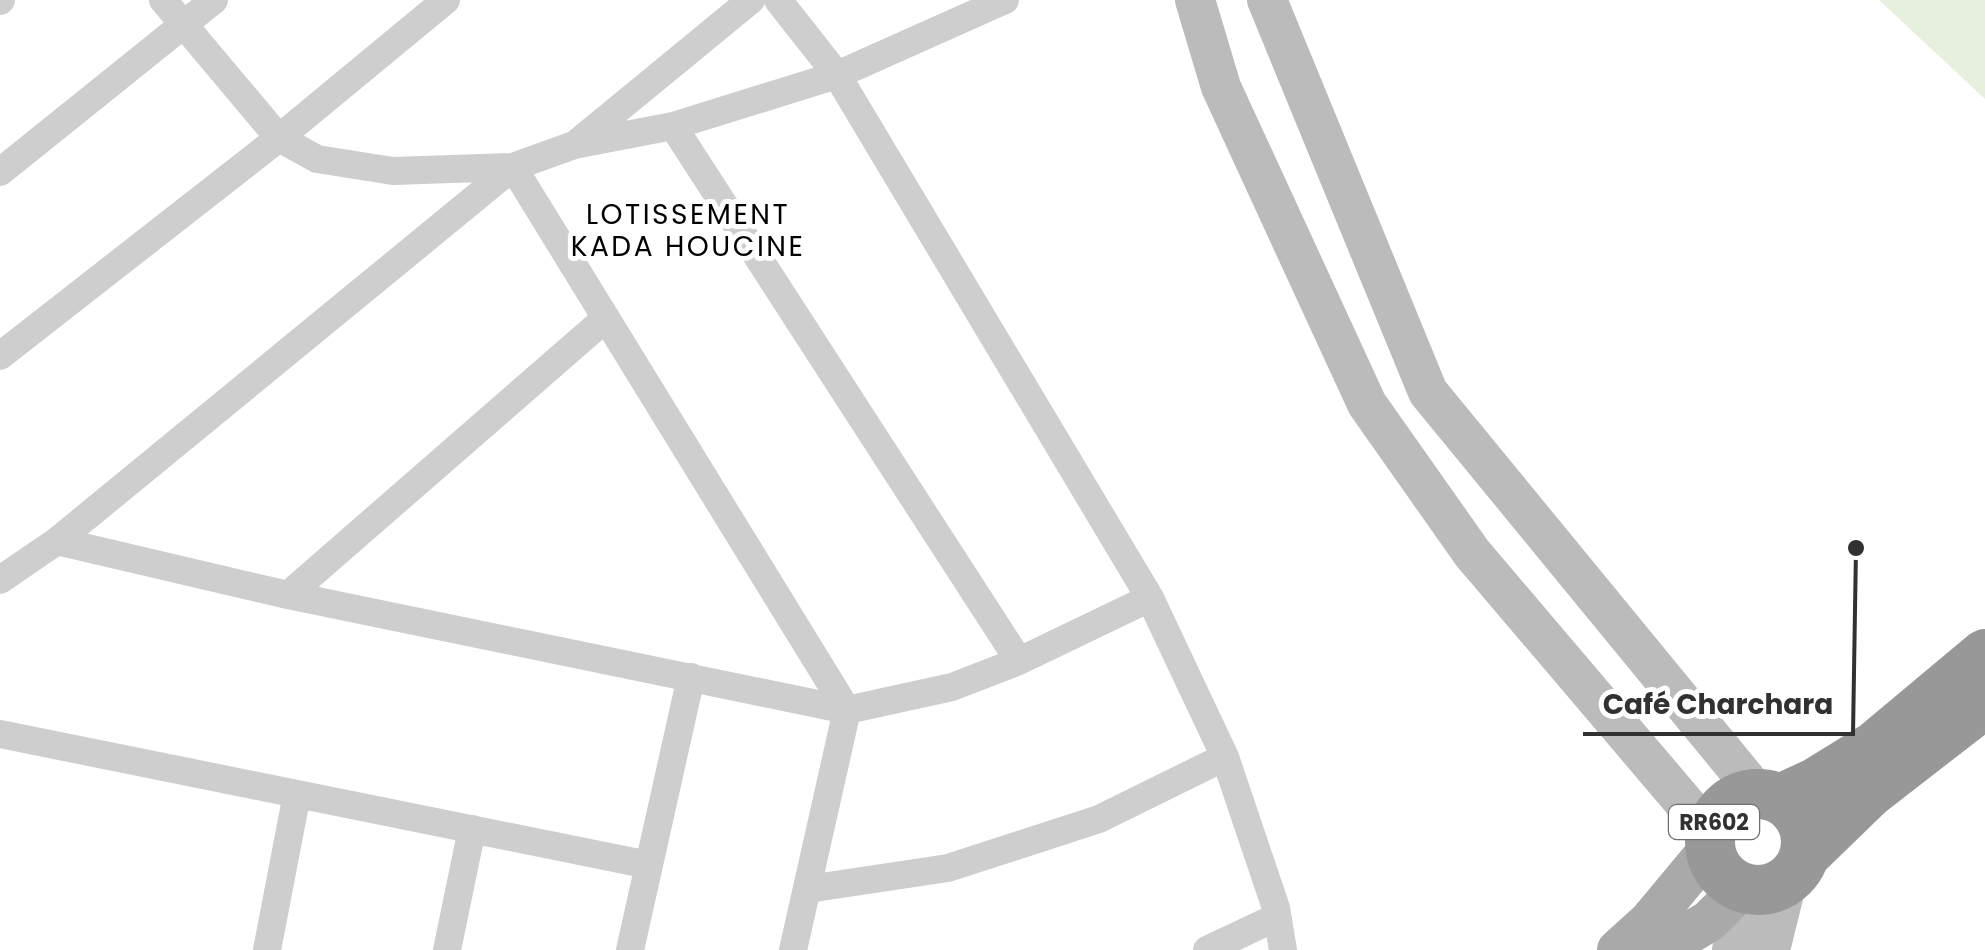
<svg xmlns="http://www.w3.org/2000/svg" width="1985" height="950" font-family="Poppins,sans-serif">
	<style>
		.green { fill: #e7efde }
		.lines { fill: none; stroke-linecap: round; stroke-linejoin: round }
		.street { stroke: #cecece; stroke-width: 28 }
		.secondary { stroke: #bbb; stroke-width: 40 }
		.primary { stroke: #a9a9a9; stroke-width: 42 }
		.highway { stroke: #989898; stroke-width: 50 }
		.labels { text-anchor: middle; stroke-width: 10; stroke-linejoin: round; paint-order: stroke }
		.shield { fill: #fff; stroke: #6f6f6f; stroke-width: 2.5 }
		.shield-label { font-size: 22px; font-weight: bold; fill: #313131 }
		.neighbourhood-label { font-size: 28px; letter-spacing: 2.5px; fill: #000; stroke: #fff }
		.leader { fill: none; stroke: #313131; stroke-width: 4 }
		.callout-dot { fill: #313131; stroke: #fff; stroke-width: 4 }
		.callout-label { font-size: 28px; text-anchor: middle; font-weight: bold; fill: #313131; stroke: #fff; stroke-width: 10; stroke-linejoin: round; paint-order: stroke }
	</style>
	<rect width="100%" height="100%" fill="#fff"/>
	<!-- green -->
	<path class="green" d="M1879 0H1985V99Z"/>
	<g class="lines">
		<!-- street -->
		<path class="street" d="M163 0 279 138 317 159 393 171 513 167 574 145 673 126 837 75 1005 0
			M778 0 837 75 1150 598 1225 757 1276 908 1283 950
			M0 1 1 0
			M673 126 1019 661
			M578 142 751 0
			M0 172 214 0
			M0 356 279 138 446 0
			M57 541 288 595 847 710 952 687 1019 661 1150 598
			M0 580 57 541 513 167 847 710 793 950
			M288 595 606 318
			M0 734 649 865
			M808 889 948 868 1099 819 1225 757
			M267 950 297 794
			M447 950 472 829
			M630 950 691 677
			M1207 950 1277 917"/>
		<!-- secondary -->
		<path class="secondary" d="M1195 0 1221 87 1367 404 1472 553 1710 833
			M1267 0 1428 392 1758 794
			M1732 950 1745 889
			M1770 950 1787 881"/>
		<!-- primary -->
		<path class="primary" d="M1618 950 1650 921 1710 849
			M1661 950 1709 921 1742 888"/>
		<!-- highway -->
		<path class="highway" d="M1710 842a48 48 0 1 1 96 0a48 48 0 1 1-96 0Z
			M1780 799 1815 783 1875 746 1985 654
			M1804 856 1869 793 1985 703"/>
	</g>
	<g class="labels">
		<!-- shield labels -->
		<rect class="shield" x="1669" y="805" width="90" height="34" rx="8"/>
		<g class="shield-label">
			<text x="1714" y="830">RR602</text>
		</g>
		<!-- neighbourhood labels -->
		<g class="neighbourhood-label">
			<text x="688" y="224">LOTISSEMENT<tspan x="688" dy="32">KADA HOUCINE</tspan></text>
		</g>
	</g>
	<!-- callouts -->
	<path class="leader" d="M1856 548L1853 734H1583"/>
	<circle class="callout-dot" cx="1856" cy="548" r="10"/>
	<g class="callout-label">
		<text x="1718" y="714">Café Charchara</text>
	</g>
</svg>
